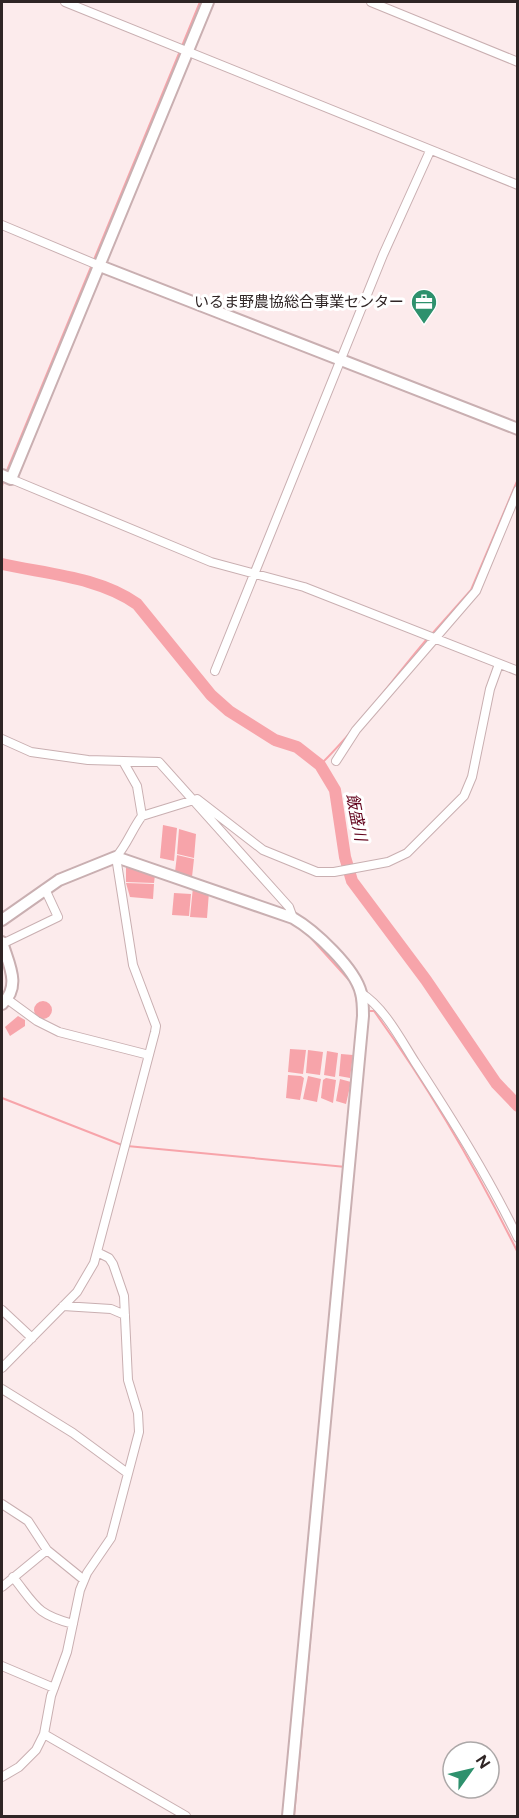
<svg xmlns="http://www.w3.org/2000/svg" width="519" height="1818" font-family="Figtree,'Noto Sans JP',sans-serif">
	<style>
		.water { fill: #f7a4aa }
		.lines { fill: none; stroke-linecap: round; stroke-linejoin: round }
		.stream { stroke: #f7a4aa; stroke-width: 2 }
		.river { stroke: #f7a4aa; stroke-width: 12 }
		.street-casing { stroke: #c9afb1; stroke-width: 10 }
		.secondary-casing { stroke: #c9afb1; stroke-width: 14 }
		.street { stroke: #fff; stroke-width: 8 }
		.secondary { stroke: #fff; stroke-width: 10 }
		.labels { text-anchor: middle; stroke-width: 6; stroke-linejoin: round; paint-order: stroke }
		.poi-label { font-size: 15px; fill: #2f2525; stroke: #fff; text-anchor: end }
		.water-label { font-size: 16px; font-style: italic; fill: #64061f; stroke: #fff }
	</style>
	<rect width="100%" height="100%" fill="#fcebec"/>
	<!-- water -->
	<path class="water" d="M163 825 177 828 174 861 160 858Z
		M179 829 196 834 194 858 177 854Z
		M177 855 194 859 192 877 175 872Z
		M126 865 155 875 154 883 126 882Z
		M126 883 154 884 153 899 130 897Z
		M193 887 209 892 207 918 190 917Z
		M174 893 191 894 189 916 172 915Z
		M34 1010a9 9 0 1 1 18 0a9 9 0 1 1-18 0Z
		M18 1016 25 1020V1026L10 1036 5 1027Z
		M290 1049 306 1050 303 1074 288 1072Z
		M308 1050 323 1052 320 1075 306 1073Z
		M327 1051 338 1053 335 1077 324 1075Z
		M341 1054 353 1055 350 1078 339 1076Z
		M288 1075 301 1076 304 1078 300 1100 286 1098Z
		M308 1076 321 1079 317 1102 303 1099Z
		M326 1078 336 1080 333 1103 321 1098 323 1080Z
		M340 1079 351 1082 346 1104 336 1101Z"/>
	<g class="lines">
		<!-- stream -->
		<path class="stream" d="M182 46 200 2
			M6 473 180 51
			M2 486 4 478
			M431 635 471 590 518 479
			M320 765C357 729 392 680 427 639
			M311 938 349 980
			M355 991 358 1009
			M367 1011H374C431 1090 475 1166 518 1253
			M2 1098 122 1145
			M127 1146 346 1167
			M294 1816 328 1444"/>
		<!-- river -->
		<path class="river" d="M2 564C47 574 99 577 137 604L211 695 229 711 275 740 297 747 320 765 335 790 345 857 352 881 426 980 496 1083 518 1106"/>
		<!-- street casing -->
		<g class="street-casing">
			<path id="street" d="M65 2 518 185
				M371 2 518 62
				M2 225 100 266
				M11 479 211 562 304 587 518 671
				M215 671 383 255 430 151
				M2 739 31 752 88 760 159 762 289 907 293 918
				M336 761 356 730 476 591 518 490
				M124 763 137 786 142 816
				M2 944 58 917 45 889
				M361 993C384 1007 401 1040 415 1062 452 1119 488 1176 518 1238
				M7 999 37 1021 59 1032 149 1055
				M63 1306 111 1309 125 1315
				M2 1310 32 1338
				M2 1368 77 1292 94 1263 155 1032 156 1026 133 965 116 857C127 845 132 829 142 816L197 799 263 850 317 872H334L388 862 407 853 464 796 472 777 490 689 499 664
				M2 1389 73 1433 126 1472
				M2 1504 28 1521 47 1550 84 1580
				M13 1577C36 1606 36 1614 73 1624
				M2 1587 47 1550
				M2 1666 54 1688
				M44 1734 186 1816
				M2 1777 19 1767 36 1750 44 1734 51 1696 67 1652 80 1590 87 1573 111 1538 139 1432 138 1413 128 1380 124 1296 113 1264 109 1258 97 1252"/>
		</g>
		<!-- secondary casing -->
		<g class="secondary-casing">
			<path id="secondary" d="M100 266 518 429
				M2 475 11 479 208 2
				M2 920 59 880 116 857 293 918C314 930 355 968 361 993 363 1000 363 1008 363 1016L288 1816
				M2 942C8 963 22 986 2 1004"/>
		</g>
		<!-- street -->
		<use href="#street" class="street"/>
		<!-- secondary -->
		<use href="#secondary" class="secondary"/>
	</g>
	<!-- icons -->
	<defs>
		<g id="office-pin" transform="scale(1.35)"><path d="M0 17L-7.5 6A9.5 9.5 0 1 1 7.5 6Z" fill="#2e916d" stroke="#fff"/><path d="M-6-3h4V-5.5h4V-3h4V5H-6ZM-1-4.5V-3h2v-1.5ZM-6 0V1H6V0Z" fill="#fff"/></g>
	</defs>
	<g fill-rule="evenodd">
		<use href="#office-pin" x="424" y="302"/>
	</g>
	<g class="labels">
		<!-- poi labels -->
		<g class="poi-label">
			<text x="404" y="307">いるま野農協総合事業センター</text>
		</g>
		<!-- water labels -->
		<g class="water-label">
			<text transform="translate(357 817) rotate(79)" y="6">飯盛川</text>
		</g>
	</g>
	<!-- border -->
	<rect width="519" height="1818" fill="none" stroke="#2f2525" stroke-width="6"/>
	<!-- north arrow -->
	<g transform="translate(471 1770) rotate(56)"><circle r="28" fill="#ffffff" stroke="#aca8a8" stroke-width="1.5"/>
	<path d="M0-4.5L10 22L0 15L-10 22Z" fill="#2e916d"/>
	<text y="-9" font-size="16" font-weight="bold" text-anchor="middle" fill="#2f2525">N</text>
	</g>
</svg>
